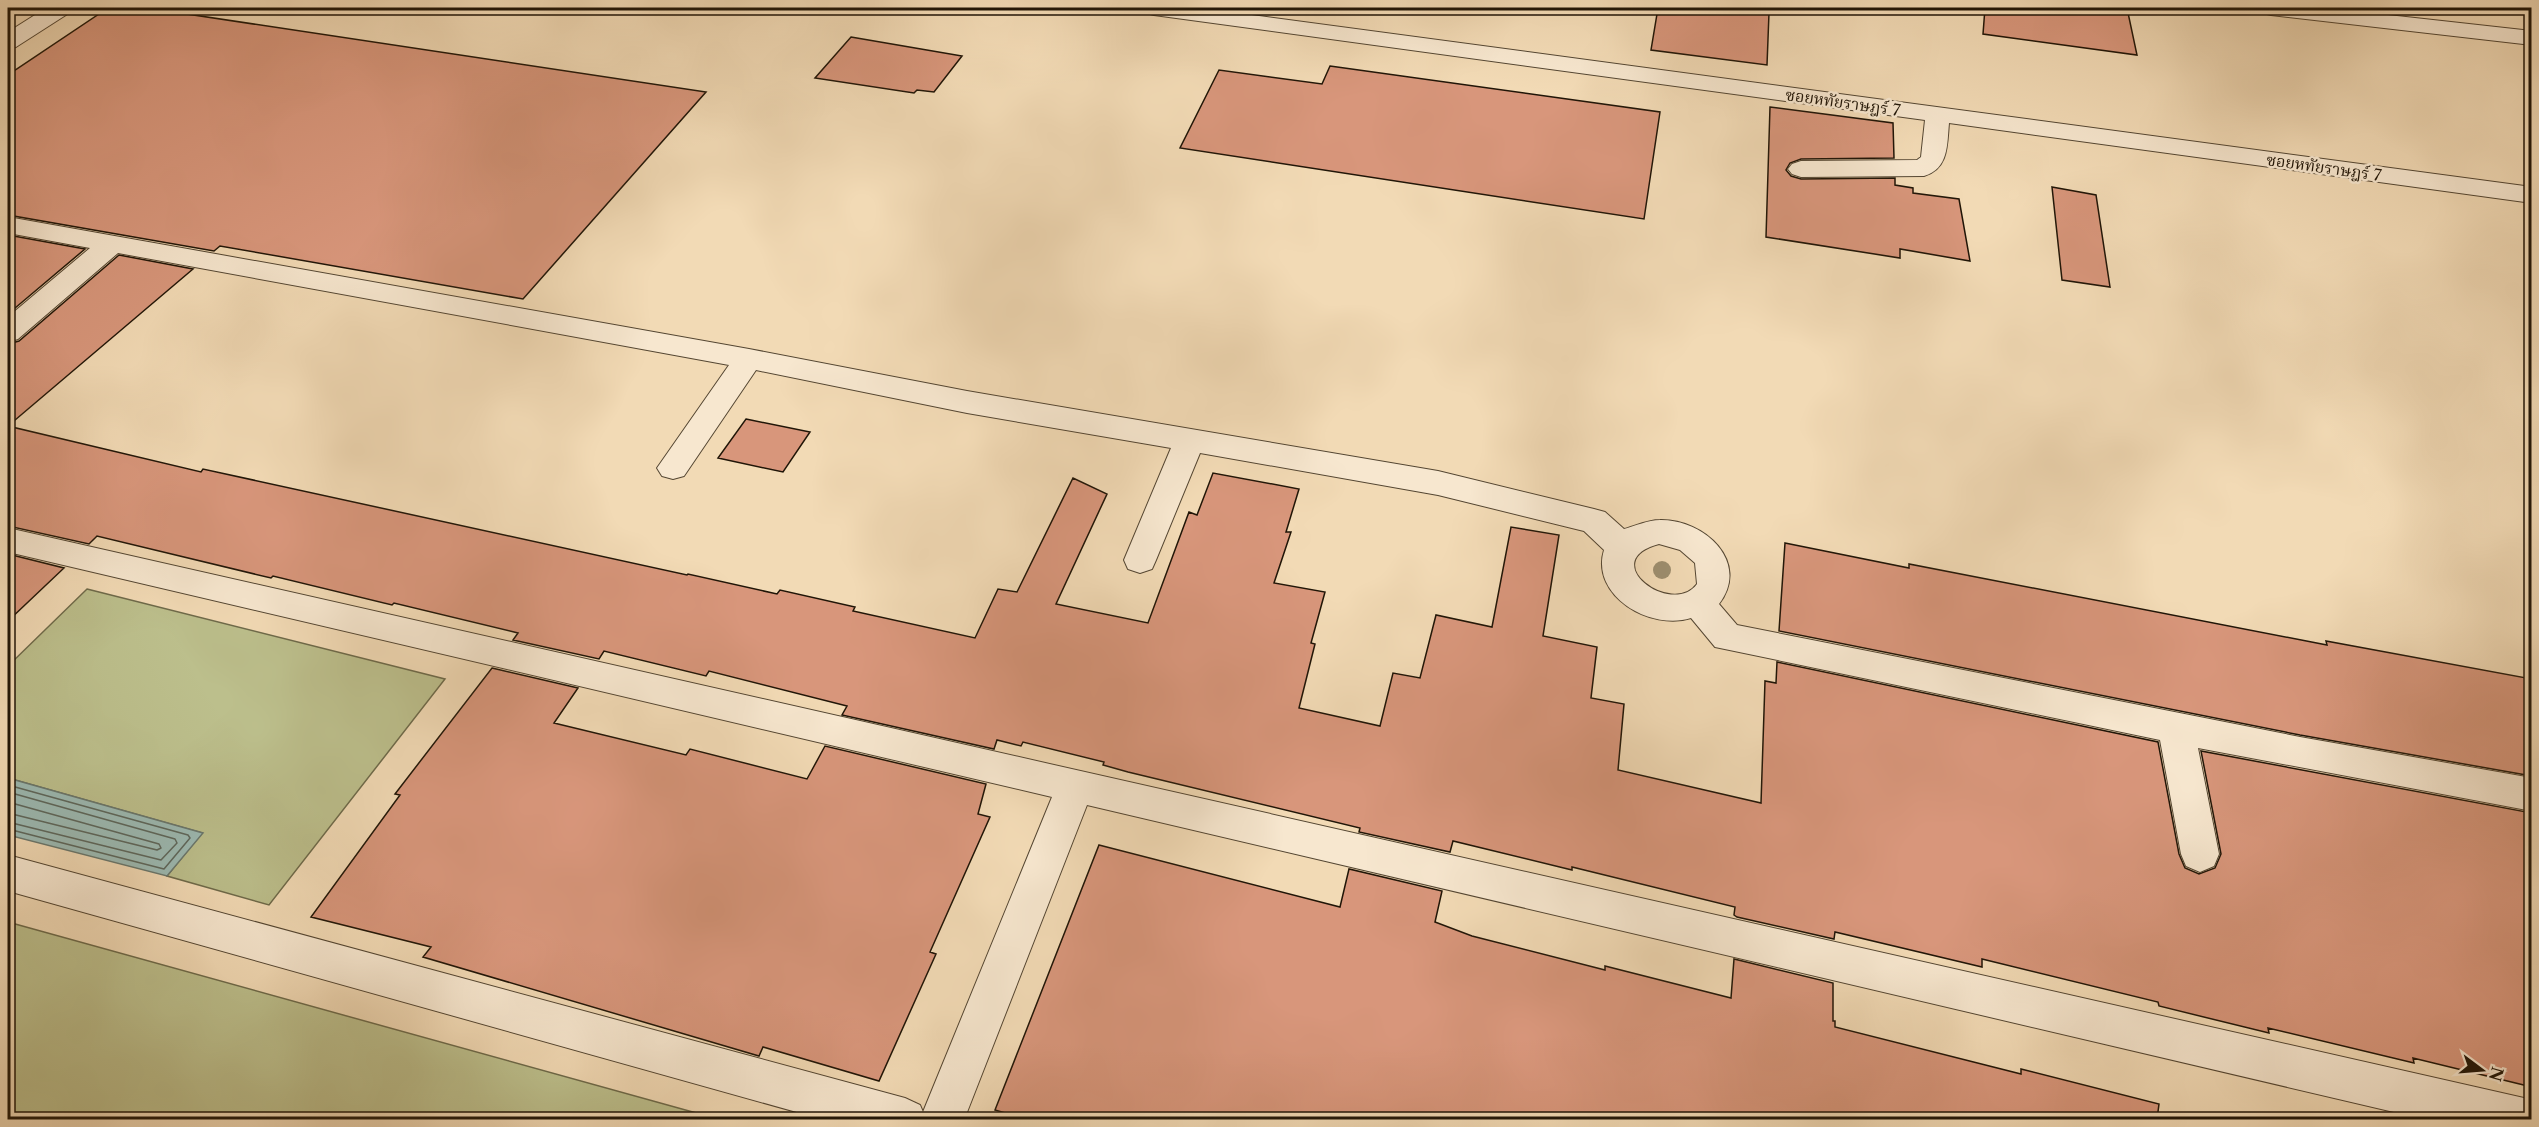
<svg xmlns="http://www.w3.org/2000/svg" width="2539" height="1127" font-family="'Libre Caslon Text','Noto Serif Thai',serif">
	<style>
		.green { fill: #bcbf8c; stroke: #6e6a4a; stroke-width: 1.5 }
		.water { fill: #9cbab3; stroke: #6a786e; stroke-width: 1.5 }
		.lines { fill: none; stroke-linecap: round; stroke-linejoin: round }
		.shore { stroke: #5e685d; stroke-width: 1.5 }
		.building { fill: #d8967b; stroke: #201507; stroke-width: 1.5 }
		.minor-casing { stroke: #544632; stroke-width: 2 }
		.minor { fill: #f7e7cf; fill-rule: evenodd }
		.tree { fill: #9d8e6f }
		.labels { text-anchor: middle; stroke-width: 5; stroke-linejoin: round; paint-order: stroke }
		.far-street-label { font-size: 16px; fill: #201507; stroke: #f7e7cf }
	</style>
	<rect width="100%" height="100%" fill="#f2dab5"/>
	<filter id="stains"><feTurbulence type="fractalNoise" baseFrequency=".00333" numOctaves="4"/><feColorMatrix values="0 0 0 0 .2 0 0 0 0 .09 0 0 0 0 .02 0 0 0 .5 -.17"/></filter>
	<radialGradient id="worn" r=".72"><stop offset=".6" stop-color="#630" stop-opacity="0"/><stop offset="1" stop-color="#630" stop-opacity=".3"/></radialGradient>
	<!-- green -->
	<path class="green" d="M87 589 445 679 269 905 167 876 202 833 8 778V666Z
		M8 922 718 1119H8Z"/>
	<!-- water -->
	<path class="water" d="M8 778 203 833 167 876 8 835Z"/>
	<g class="lines">
		<!-- shore -->
		<path class="shore" d="M8 785 188 835 190 838 164 869 8 829
			M8 792 175 839 177 843 161 860 8 822
			M8 802 159 844 161 848 157 850 8 813"/>
	</g>
	<!-- building -->
	<path class="building" d="M108 8H147L706 92 523 299 220 246 214 251 8 215V75Z
		M1658 8H1728L1769 13 1767 65 1651 50Z
		M1985 8H2127L2137 55 1983 34Z
		M851 37 921 49 962 56 934 92 917 90 914 93 815 78Z
		M1330 66 1660 112 1644 219 1180 148 1219 70 1322 84Z
		M1770 107 1893 123 1894 158 1801 159 1790 163 1786 170 1791 176 1801 179 1895 178V185L1913 188V193L1959 199 1970 261 1900 249V258L1766 237Z
		M2052 187 2096 195 2110 287 2062 280Z
		M8 235 85 249 8 314Z
		M119 255 193 269 8 426 201 472 203 469 687 575 688 574 777 594 780 590 855 607 853 611 975 638 998 589 1017 592 1073 478 1107 494 1056 604 1148 623 1189 512 1197 515 1213 473 1299 489 1286 532H1291L1274 583 1325 592 1311 643 1315 644 1299 708 1380 726 1393 673 1420 678 1436 615 1492 627 1511 527 1559 535 1543 636 1597 647 1591 698 1624 704 1618 770 1761 803 1765 681 1776 683 1777 662 2158 742 2179 854 2185 868 2199 874 2215 868 2221 854 2201 751 2532 813V1087L2413 1058 2414 1063 2268 1028 2269 1033 2159 1006 2158 1002 1982 959V967L1835 932 1834 939 1737 917 1734 915 1735 907 1572 867V870L1453 841 1450 852 1359 832 1360 828 1128 772 1103 765 1104 762 1023 742 1021 746 997 740 994 749 842 715 847 706 709 671 706 676 604 651 599 659 513 640 518 633 394 603 392 605 273 576 271 578 97 536 89 544 8 526V344L19 341Z
		M746 419 810 432 783 472 718 458Z
		M1785 543 1909 568V564L2327 645 2326 641 2532 679V776L2300 735 1779 631Z
		M8 554 64 568 8 621Z
		M492 668 578 688 554 723 686 755 690 749 807 779 825 746 986 784 978 814 990 817 930 952 936 954 879 1081 763 1047 759 1056 423 957 431 947 311 917 400 795 395 794Z
		M1099 845 1340 907 1349 869 1442 891 1435 922 1472 936 1605 970V966L1731 998 1734 959 1833 983V1021H1835V1027L2021 1074V1069L2159 1104 2157 1119H1026L995 1110Z"/>
	<g class="lines">
		<!-- minor casing -->
		<g class="minor-casing">
			<path id="minor" d="M46 8H72L69 13 16 47 8 49V32Z
				M1143 8H1200L2532 187V203L1949 123C1947 144 1949 169 1924 176L1801 177 1792 174 1788 169 1792 164 1801 161 1917 160 1921 157 1925 120 1154 15 1146 13Z
				M2260 8H2325L2532 31V45L2271 15 2263 13Z
				M8 217 749 349 967 391 1438 471 1594 509 1605 512 1624 529C1635 526 1648 520 1660 520 1704 519 1751 562 1719 604L1737 625 2300 737 2532 778V811L2198 748 2219 854 2214 866 2200 872 2186 866 2181 854 2160 740 1715 647 1691 618C1651 631 1590 596 1604 550L1584 531 1438 495 1200 453 1156 560 1152 569 1140 573 1128 569 1124 560 1171 448 967 413 756 370 684 476 673 479 662 476 657 468 729 365 118 253 18 339 8 342V317L90 248 8 233ZM1659 544 1680 550 1695 563 1697 584C1672 618 1595 561 1659 544Z
				M8 528 2524 1098 2532 1101V1120H2428L1087 805 964 1120H825L8 891V855L905 1098 920 1105 923 1112 1052 797 8 552Z"/>
		</g>
		<!-- minor -->
		<use href="#minor" class="minor"/>
	</g>
	<!-- trees -->
	<circle class="tree" cx="1662" cy="570" r="9"/>
	<g class="labels">
		<!-- far-street labels -->
		<g class="far-street-label">
			<text transform="translate(1843 102) rotate(8)" y="6">ซอยหทัยราษฎร์ 7</text>
			<text transform="translate(2324 167) rotate(8)" y="6">ซอยหทัยราษฎร์ 7</text>
		</g>
	</g>
	<!-- margin -->
	<rect width="2539" height="1127" fill="none" stroke="#f2dab5" stroke-width="30"/>
	<rect x="9" y="9" width="2521" height="1109" fill="none" stroke="#201507" stroke-width="3"/>
	<rect x="15" y="15" width="2509" height="1097" fill="none" stroke="#201507" stroke-width="1.5"/>
	<!-- north arrow -->
	<g transform="translate(2482 1070) rotate(106)" stroke="#f7e7cf" stroke-width="4.5" paint-order="stroke">
	<path d="M0-4.5L10 22L0 15L-10 22Z" fill="#201507"/>
	<text y="-9" font-size="16" font-weight="bold" text-anchor="middle" fill="#201507">N</text>
	</g>
	<rect width="100%" height="100%" filter="url(#stains)"/>
	<rect width="100%" height="100%" fill="url(#worn)"/>
</svg>
